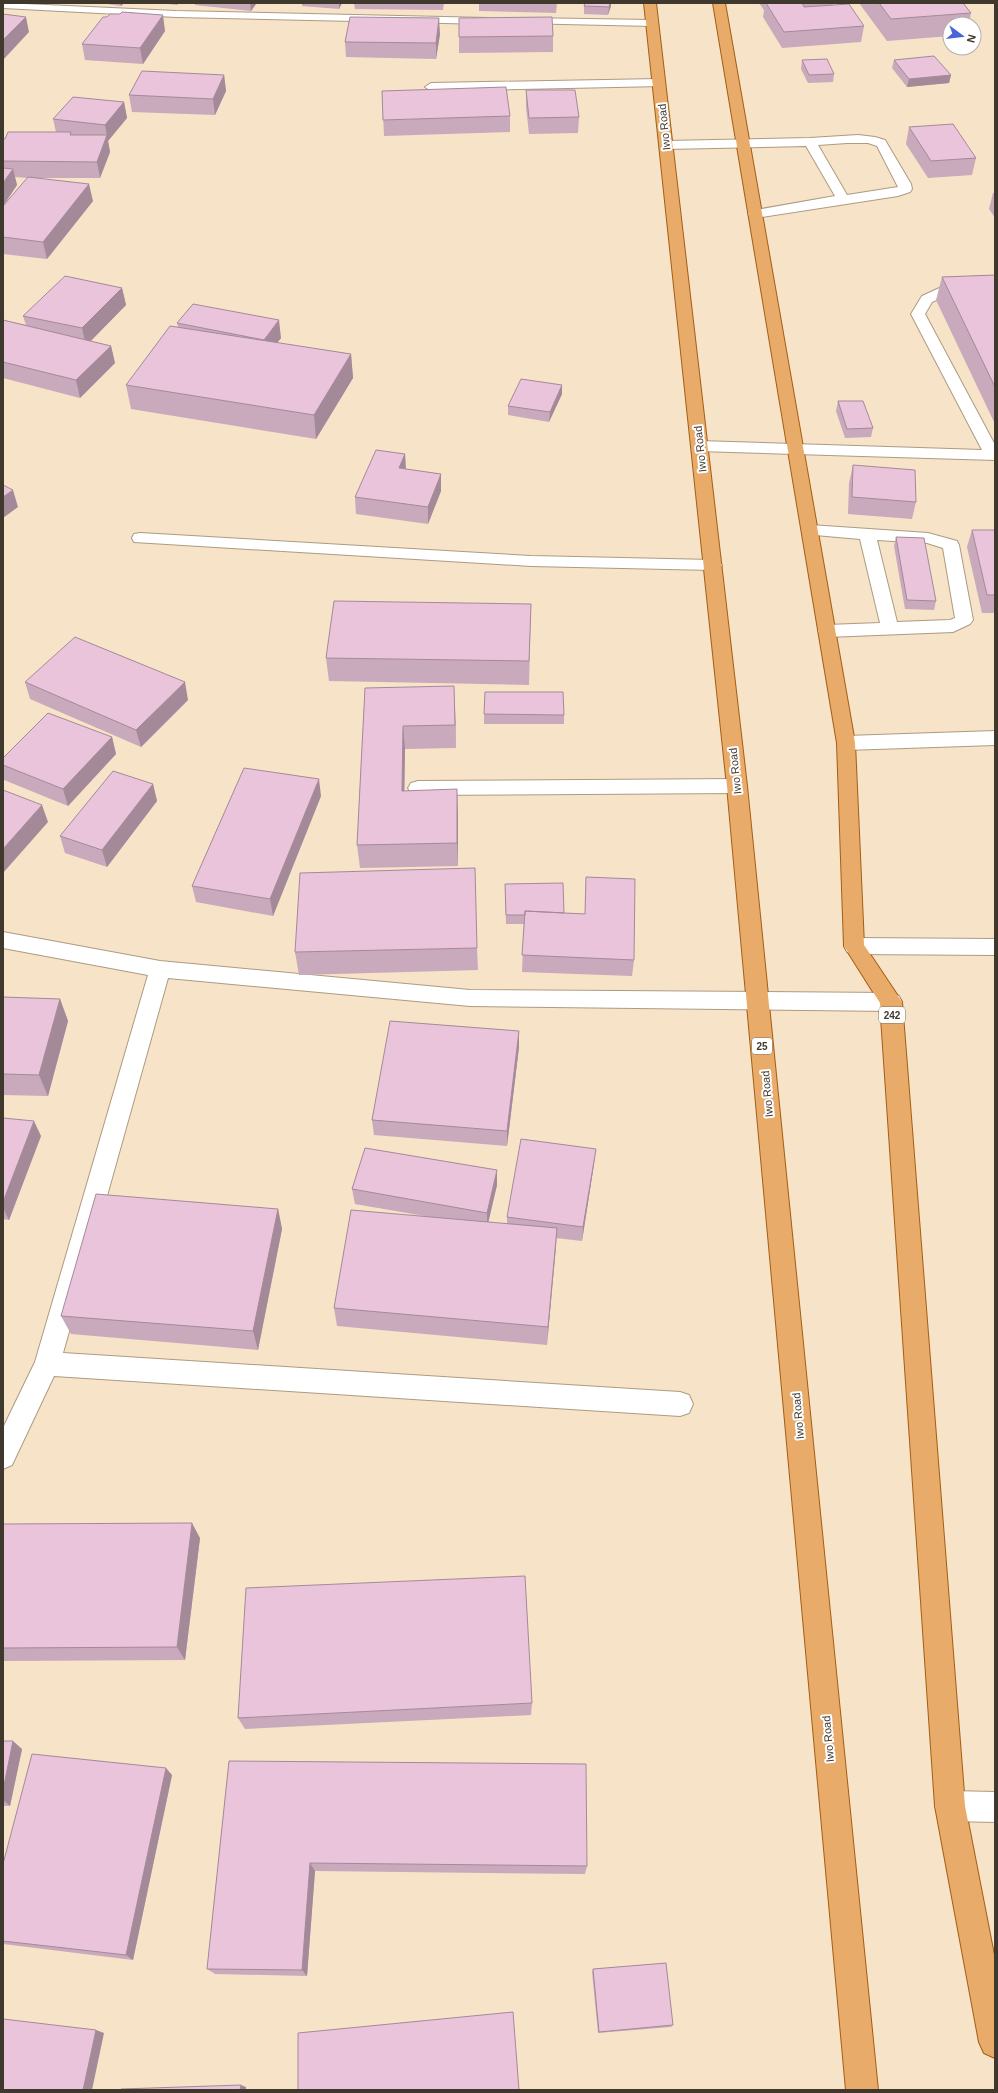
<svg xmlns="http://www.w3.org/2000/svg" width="998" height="2093" font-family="Helvetica,sans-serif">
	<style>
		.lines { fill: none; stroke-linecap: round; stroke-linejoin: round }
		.lane-casing { stroke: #ad9b82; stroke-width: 2 }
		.street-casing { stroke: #ad9b82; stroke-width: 2 }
		.primary-casing { stroke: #a45e14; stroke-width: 2 }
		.lane { fill: #fff; fill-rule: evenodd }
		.street { fill: #fff; fill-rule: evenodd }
		.primary { fill: #e9ab6a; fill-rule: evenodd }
		.wall { fill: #c9a9bc; fill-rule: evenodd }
		.shaded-wall { fill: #a48999 }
		.building { fill: #eac4db; stroke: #a48999 }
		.labels { text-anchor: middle; stroke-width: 4; stroke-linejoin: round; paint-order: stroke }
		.shield { fill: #fff; stroke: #79746c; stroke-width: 1 }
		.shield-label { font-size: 10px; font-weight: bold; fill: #3f382d }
		.street-label { font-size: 11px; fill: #3f382d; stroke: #fff }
	</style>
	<rect width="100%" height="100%" fill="#f6e3c8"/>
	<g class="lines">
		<!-- lane casing -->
		<g class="lane-casing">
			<path id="lane" d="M659 79 665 83 663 86 431 91 425 87 431 83Z
				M858 135 875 137 885 140 911 184 912 189 910 192 898 196 755 218 750 217 748 214 750 211 835 196 806 146 666 149 660 145 666 141 810 138ZM847 143H868L877 146 898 187 847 195 818 145Z
				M995 280V288L954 292 932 302 925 314 995 445V460L699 451 693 449 691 446 693 443 699 441 982 450 911 314 922 296 946 285Z
				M810 525 928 533 957 541 959 545 973 620 970 624 953 632 827 637 821 635 818 631 821 627 827 625 880 623 860 539 804 534 802 530 804 526ZM877 540 927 543 943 548 955 618 950 620 897 622Z
				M140 533 531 556 713 560 719 561 722 565 719 569 713 570 531 566 134 542 132 538 134 534Z
				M995 731V745L846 750 839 748 837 743 839 738 846 736Z
				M737 779 744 781 747 786 744 791 737 793 418 795 411 793 408 788 411 783 418 781Z"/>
		</g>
		<!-- street casing -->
		<g class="street-casing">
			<path id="street" d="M3 3 176 11 488 18 494 21 488 24 176 17 3 8Z
				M522 18 652 20 658 23 652 26 518 23 516 21 518 19Z
				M3 932 160 961 470 990 891 993 899 996 902 1002 899 1008 891 1011 470 1006 168 978 63 1353 680 1392 689 1395 693 1404 689 1413 680 1416 54 1376 12 1465 3 1469V1428L35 1362 148 975 3 948Z
				M854 938 995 939V955L854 954 847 952 844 946 847 940Z
				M950 1791 995 1792V1822L950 1821 939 1817 935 1806 939 1795Z"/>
		</g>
		<!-- primary casing -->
		<g class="primary-casing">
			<path id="primary" d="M644 3H656L747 786 878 2090H846L727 786Z
				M713 3H725L855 743 864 945 902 1002 965 1806 995 1960V2058L984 2053 979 2042 935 1806 880 1003 844 946 837 743Z"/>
		</g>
		<!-- lane -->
		<use href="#lane" class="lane"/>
		<!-- street -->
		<use href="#street" class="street"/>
		<!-- primary -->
		<use href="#primary" class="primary"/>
	</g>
	<!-- wall -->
	<path class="wall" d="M100 3H124L121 6Z
		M158 3H180L177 5Z
		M195 3H256V4L251 11 195 5Z
		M302 3H342L339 9 302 6Z
		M354 3H444L443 10 355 9Z
		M479 3H557L556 13 479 11Z
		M585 3H611V6L608 15 584 14V6Z
		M759 3H833V5L864 26 861 42 782 48 763 17 764 10Z
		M859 3H963L971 13 969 24H950V36L887 41Z
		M107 17 165 31 143 64 85 60 82 44Z
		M459 18 553 36V52L459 53Z
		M440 34 436 59 346 57 345 42Z
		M802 60 834 74 833 82 808 83 801 69Z
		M894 60 951 75 949 83 907 87 892 68Z
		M224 75 226 91 215 115 132 112 129 95Z
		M526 90 579 117 578 133 529 134 526 107Z
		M382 91 510 116V132L384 136Z
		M124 102 127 118 108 141 110 152 100 178H34L93 201 47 259 3 254V139L56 132 53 119ZM15 177 28 178 4 205 17 185Z
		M909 127 976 158 972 175 928 178 906 144Z
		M995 192V218L989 209 993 193Z
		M995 275V424L936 300 942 277Z
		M122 288 126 305 90 341 111 346 115 363 80 398 3 378V320L26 325 23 316Z
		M177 323 281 338 277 343 351 354 353 378 316 439 131 409 126 385 178 327Z
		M562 385V394L549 422 508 415V406Z
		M838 401 873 428 871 437 845 438 836 411Z
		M405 454 406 469 441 474V491L428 524 356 514 355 497Z
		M853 465 916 502 912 519 848 514 849 483Z
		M972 530H995V613H982L967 547Z
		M896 537 936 601 934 610 905 609 894 546Z
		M531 604 529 685 329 681 326 658Z
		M25 682 188 700 141 747 30 699Z
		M365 688 455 709 456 748 405 749 404 791 458 813V866L360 868 357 845Z
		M484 714 564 715V724H484Z
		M112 737 116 754 68 806 4 780 3 777V758Z
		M153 784 157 801 107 867 65 853 60 836Z
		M321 796 273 916 196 902 192 886Z
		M586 877 634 960 632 976 522 972 524 924H506L505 884 564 913 585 914Z
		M477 948 478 970 299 975 295 952Z
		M3 997 60 999 68 1021 48 1096 3 1095Z
		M519 1031V1047L507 1146 374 1135 372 1120Z
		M3 1118 41 1136 9 1220 3 1219Z
		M594 1164 582 1241 556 1238 547 1345 337 1326 334 1308 430 1217 355 1204 352 1189 497 1185 488 1222 507 1224V1217Z
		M278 1209 282 1229 258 1350 71 1334 61 1316Z
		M3 1524 200 1538 185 1660 3 1661Z
		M532 1703 531 1715 245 1729 238 1718Z
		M3 1741 22 1749 10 1806H3Z
		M229 1761 587 1866 585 1874 315 1871 307 1976 215 1974 207 1969Z
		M172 1775 133 1960 3 1944V1864Z
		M593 1969 673 2025 671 2027 598 2033 592 1972Z"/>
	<!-- shaded-wall -->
	<path class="shaded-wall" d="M120 3H124L121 6Z
		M250 3H256V4L251 11Z
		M339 3H342L339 9Z
		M610 3H611V6L608 15 609 7Z
		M163 15 165 31 143 64 140 48Z
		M26 17 29 32 3 60V40Z
		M439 18 440 34 436 59V43Z
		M224 75 226 91 215 115 213 99Z
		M951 75 949 83 907 87 909 79Z
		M124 102 127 118 108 141 105 125Z
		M107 135 110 152 100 178 97 162Z
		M13 169 17 185 3 206V183Z
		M89 184 93 201 47 259 43 242Z
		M122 288 126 305 86 346 82 328Z
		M279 320 281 338 266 357 264 340Z
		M111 346 115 363 80 398 76 380Z
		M351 354 353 378 316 439 314 415Z
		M562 385V394L549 422 550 412Z
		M405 454 406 472 399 468Z
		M441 474V491L428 524V507Z
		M13 490 18 507 3 518V497Z
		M185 682 188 700 141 747 136 730Z
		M454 686 455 709 456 748 455 725Z
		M403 726 405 749 404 814 402 791Z
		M112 737 116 754 68 806 63 789Z
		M319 779 321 796 273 916 270 899Z
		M153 784 157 801 107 867 102 850Z
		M457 789 458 813V866L457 843Z
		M42 805 48 822 3 873V849Z
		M60 999 68 1021 48 1096 39 1075Z
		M519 1031V1047L507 1146V1131Z
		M34 1121 41 1136 9 1220 3 1208V1202Z
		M596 1149 594 1164 582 1241 583 1227Z
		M497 1170V1185L487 1228V1213Z
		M278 1209 282 1229 258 1350 253 1331Z
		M557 1228 556 1247 547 1345 548 1327Z
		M192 1523 200 1538 185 1660 177 1647Z
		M13 1741 22 1749 10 1806 3 1800V1790Z
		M166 1768 172 1775 133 1960 126 1955Z
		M310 1863 315 1871 307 1976 302 1970Z
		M96 2030 104 2033 92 2090H83Z
		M241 2085 246 2087V2090H240Z"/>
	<!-- building -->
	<path class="building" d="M585 3H610L609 7 584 6Z
		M766 3H802L804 7 849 4 864 26 784 32Z
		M879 3H963L971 13 891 19Z
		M122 12 163 15 140 48 82 44 103 17H107L110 14H120Z
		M3 14 26 17 3 40Z
		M350 17 439 18 436 43 345 42Z
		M552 17 553 36 459 37V18Z
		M934 56 951 75 909 79 894 60Z
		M827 59 834 74 809 75 802 60Z
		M142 71 224 75 213 99 129 95Z
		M506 87 510 116 383 120 382 91Z
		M526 90H575L579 117 529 118Z
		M73 97 124 102 105 125 53 119Z
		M953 124 976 158 931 161 909 127Z
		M8 132H71L70 135H107L97 162 3 161V139H5Z
		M3 168 13 169 3 183Z
		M28 177 89 184 43 242 3 237V206Z
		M995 275V387L942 277Z
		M65 276 122 288 82 328 23 316Z
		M193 304 279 320 264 340 177 323Z
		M3 320 111 346 76 380 3 362Z
		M170 326 351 354 314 415 126 385Z
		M521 379 562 385 550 412 508 406Z
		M838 401H863L873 428 847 429Z
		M376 450 405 454 399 468 441 474 428 507 355 497Z
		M853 465 915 470 916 502 852 497Z
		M3 485 13 490 3 497Z
		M972 530H995V595H987Z
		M896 537 924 538 936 601 907 600Z
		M334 601 531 604 529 661 326 658Z
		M75 637 185 682 136 730 25 682Z
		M454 686 455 725 403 726 402 791 457 789V843L357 845 365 688Z
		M485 692H563L564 715 484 714Z
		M48 713 112 737 63 789 3 765V758Z
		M244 768 319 779 270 899 192 886Z
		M113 771 153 784 102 850 60 836Z
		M3 790 42 805 3 849Z
		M475 868 477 948 295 952 300 873Z
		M586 877 635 879 634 960 522 955 525 911 585 914Z
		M563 883 564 913 525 911V915H506L505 884Z
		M3 997 60 999 39 1075 3 1074Z
		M390 1021 519 1031 507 1131 372 1120Z
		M3 1118 34 1121 3 1202Z
		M521 1139 596 1149 583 1227 507 1217Z
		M365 1148 497 1170 487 1213 352 1189Z
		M96 1194 278 1209 253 1331 61 1316Z
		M351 1210 557 1228 548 1327 334 1308Z
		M192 1523 177 1647 3 1648V1524Z
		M525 1576 532 1703 238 1718 246 1588Z
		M3 1741H13L3 1790Z
		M32 1754 166 1768 126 1955 3 1941V1864Z
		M229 1761 586 1764 587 1866 310 1863 302 1970 207 1969Z
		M666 1963 673 2025 599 2032 593 1969Z
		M513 2012 519 2090H298V2033Z
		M3 2019 96 2030 83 2090H3Z
		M241 2085 240 2090H121V2089Z"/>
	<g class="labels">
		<!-- shield labels -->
		<g class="shield">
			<rect x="879" y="1007" width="26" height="16" rx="3"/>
			<rect x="752" y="1038" width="20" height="16" rx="3"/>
		</g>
		<g class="shield-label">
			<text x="892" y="1019">242</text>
			<text x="762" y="1050">25</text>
		</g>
		<!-- street labels -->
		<g class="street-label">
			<text transform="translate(664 127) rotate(-96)" y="4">Iwo Road</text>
			<text transform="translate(700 449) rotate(-96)" y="4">Iwo Road</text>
			<text transform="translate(735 771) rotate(-96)" y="4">Iwo Road</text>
			<text transform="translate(767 1094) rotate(-95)" y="4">Iwo Road</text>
			<text transform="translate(798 1416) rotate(-95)" y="4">Iwo Road</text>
			<text transform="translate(828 1739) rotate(-95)" y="4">Iwo Road</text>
		</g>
	</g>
	<!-- border -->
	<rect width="998" height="2093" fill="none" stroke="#3f382d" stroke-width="8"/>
	<!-- north arrow -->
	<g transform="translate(962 36) rotate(105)"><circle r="19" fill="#ffffff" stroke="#b2afab"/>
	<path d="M0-3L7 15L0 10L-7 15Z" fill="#4764d8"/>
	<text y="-6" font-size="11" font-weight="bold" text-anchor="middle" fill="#3f382d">N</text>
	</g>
</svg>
